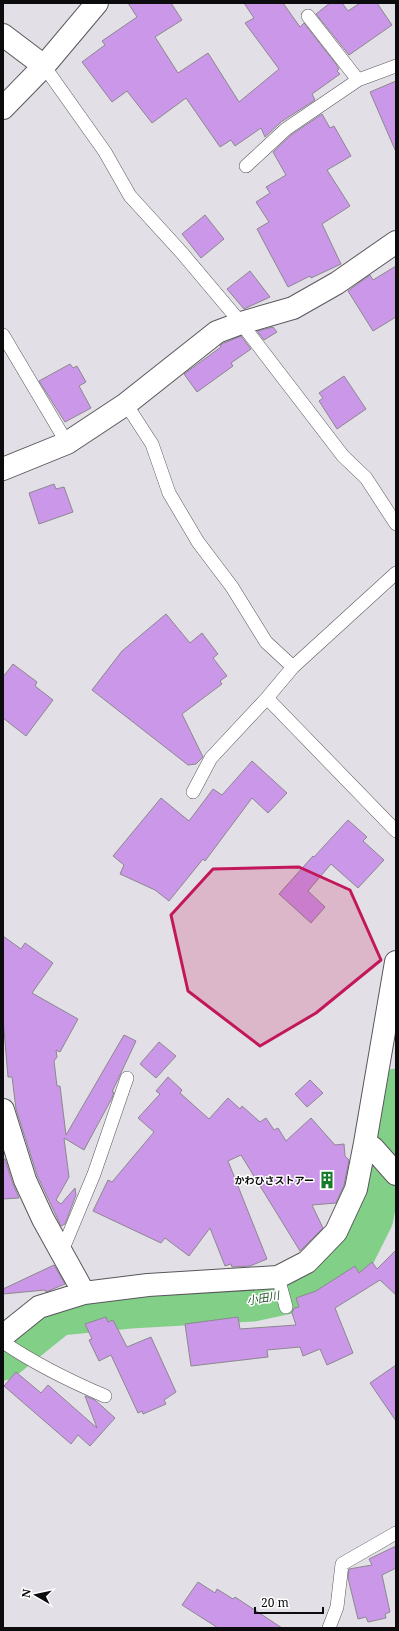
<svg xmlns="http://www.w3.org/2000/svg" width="399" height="1631" font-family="'Noto Serif','Noto Sans JP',serif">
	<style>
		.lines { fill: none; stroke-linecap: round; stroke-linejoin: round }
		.river { stroke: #82d087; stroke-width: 41 }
		.building { fill: #cb97e9; stroke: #8c888e }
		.lane-casing { stroke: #5a575c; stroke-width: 14 }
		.street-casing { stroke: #5a575c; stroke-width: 24 }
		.lane { stroke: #fff; stroke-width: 13 }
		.street { stroke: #fff; stroke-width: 22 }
		.marked { fill: #c2185b; fill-opacity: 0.2; stroke: #c2185b; stroke-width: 3; stroke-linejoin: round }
		.labels { text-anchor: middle; stroke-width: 3; stroke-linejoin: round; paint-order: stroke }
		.poi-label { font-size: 10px; font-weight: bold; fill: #0c0b0d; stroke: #fff; text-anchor: end }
		.water-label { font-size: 11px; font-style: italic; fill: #1d5224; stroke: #fff }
	</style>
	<rect width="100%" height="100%" fill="#e3dfe6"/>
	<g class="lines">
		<!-- river -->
		<path class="river" d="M3 1360 59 1315 130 1308 253 1301 309 1289 350 1264 373 1218 396 1089"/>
	</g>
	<!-- building -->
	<path class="building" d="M128 3H171L182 20 155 37 178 73 208 53 239 102 279 69 245 23 254 18 244 3H283L300 27 304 23 336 64 339 69 337 71 340 74 312 94 315 100 281 122 265 137 261 128 235 146 231 140 220 147 186 98 152 123 127 91 112 102 82 62 105 45 102 41 137 17Z
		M330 3H342L348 11 360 3H377L392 25 349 55 316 14Z
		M396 81V152L370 92Z
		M322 114 330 128 334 126 351 156 327 170 350 206 322 224 341 264 311 278 310 276 288 287 257 229 269 222 256 202 270 193 266 187 286 175 273 152 291 135Z
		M205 215 224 239 201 258 182 234Z
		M396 266V317L373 331 348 291 370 275 373 280Z
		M250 271 270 297 244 309 227 289Z
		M273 327 277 332 264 340 257 331Z
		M241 336 251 349 231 363 233 366 197 392 184 374 221 347 220 345 224 343Z
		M70 364 73 368 77 366 86 382 79 386 91 408 65 422 39 381Z
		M344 376 366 409 337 429 319 401 323 398 319 393Z
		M54 484 56 489 64 487 73 512 39 524 29 493Z
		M166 614 190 643 202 633 218 654 213 658 227 676 220 681 222 684 182 714 203 757 196 764 188 765 92 690 122 651Z
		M13 664 37 682 35 686 53 700 26 736 3 718V677Z
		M252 761 287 793 268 813 252 798 205 861 203 859 169 901 155 890 120 874 124 865 113 856 161 798 189 821 213 789 222 795Z
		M348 820 367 837 363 841 384 860 358 888 331 864 308 891 325 907 311 923 279 894 313 856 314 857Z
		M3 936 21 949 25 943 53 963 32 993 78 1019 60 1052 56 1050 57 1057 54 1061 57 1086H60L66 1135 124 1035 136 1041 112 1092H114L112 1098 84 1150 64 1138 69 1177 56 1200 61 1204 75 1188 76 1195 65 1224 61 1226 37 1175 16 1109 12 1077H8L3 1018Z
		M159 1042 176 1056 156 1078 140 1064Z
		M168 1077 182 1090 180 1093 209 1119 228 1098 240 1109 242 1106 260 1122 266 1118 274 1130 278 1128 286 1141 311 1118 335 1145 344 1144 345 1156 349 1160 344 1185 336 1203 312 1205 323 1228 300 1251 241 1155 228 1161 267 1259 250 1266 232 1267 231 1264 225 1266 210 1228 189 1256 165 1238 161 1243 93 1211 108 1180 112 1182 154 1132 138 1118 160 1094 156 1091Z
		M310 1080 323 1093 307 1107 295 1094Z
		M3 1159H5L13 1184 19 1198 3 1199Z
		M396 1250V1295L380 1280 335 1308 353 1353 327 1365 320 1349 303 1356 300 1347 267 1350 268 1357 191 1366 185 1324 238 1317 240 1329 296 1325 292 1313 294 1308 299 1307 296 1298 316 1291 355 1266 359 1273 372 1262 377 1269Z
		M54 1265 65 1284 46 1292 45 1290 3 1294V1289Z
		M106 1317 108 1322 113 1320 127 1347 151 1337 176 1392 164 1400 166 1404 143 1414 142 1411 138 1413 111 1355 99 1361 89 1340 92 1339 85 1324Z
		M396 1365V1421L370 1383Z
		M16 1372 41 1393 48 1385 97 1428 85 1396 95 1400 115 1418 90 1446 78 1435 71 1444 4 1386Z
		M396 1546V1568L382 1575 390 1612 385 1614 386 1618 368 1622 366 1617 358 1619 348 1578 349 1569 372 1565 369 1559Z
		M198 1582 215 1593 217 1589 233 1599 235 1597 282 1628H218L182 1605Z"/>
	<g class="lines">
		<!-- lane casing -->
		<g class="lane-casing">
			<path id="lane" d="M308 16 358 80
				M44 66 105 152 130 196 182 253 241 323 343 456 366 478 396 524
				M246 166 286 129 358 80 396 66
				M3 335 67 443
				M126 404 152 444 169 493 198 542 232 587 266 642 293 667
				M396 573 293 667 267 698 396 831
				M193 792 211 758 267 698
				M62 1251 94 1174 127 1078
				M278 1277 286 1307
				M3 1342C35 1364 70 1381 105 1396
				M329 1628 337 1607 342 1564 396 1533"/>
		</g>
		<!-- street casing -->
		<g class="street-casing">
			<path id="street" d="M3 35 44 66
				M3 108 44 66 97 3
				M3 469 67 443 126 404 217 332 241 323 293 308 337 283 396 242
				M3 1110 25 1180 43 1219 84 1293
				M365 1143 373 1148 396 1174
				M3 1336 39 1307 84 1293 148 1285 278 1277 307 1262 336 1232 356 1189 365 1143 396 962"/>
		</g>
		<!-- lane -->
		<use href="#lane" class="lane"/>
		<!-- street -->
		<use href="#street" class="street"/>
	</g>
	<!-- marked area -->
	<path class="marked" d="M299 867 350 890 381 960 316 1013 260 1046 188 991 171 915 213 869Z"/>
	<!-- icons -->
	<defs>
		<g id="building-bare" transform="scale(1.38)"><path d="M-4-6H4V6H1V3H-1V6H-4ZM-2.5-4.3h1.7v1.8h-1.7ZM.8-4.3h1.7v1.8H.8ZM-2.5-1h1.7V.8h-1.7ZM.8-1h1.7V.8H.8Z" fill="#187a2b" stroke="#fff" stroke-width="2.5" paint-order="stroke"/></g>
	</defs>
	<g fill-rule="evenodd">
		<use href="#building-bare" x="327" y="1180"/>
	</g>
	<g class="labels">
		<!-- poi labels -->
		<g class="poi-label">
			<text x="314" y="1184">かわひさストアー</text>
		</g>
		<!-- water labels -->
		<g class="water-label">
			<text transform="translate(263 1298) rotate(-10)" y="4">小田川</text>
		</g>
	</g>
	<!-- border -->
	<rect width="399" height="1631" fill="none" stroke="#0c0b0d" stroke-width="8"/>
	<!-- north arrow -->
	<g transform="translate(36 1595) rotate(279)" stroke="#ffffff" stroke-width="3" paint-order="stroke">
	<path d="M0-3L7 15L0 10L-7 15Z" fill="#0c0b0d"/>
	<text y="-6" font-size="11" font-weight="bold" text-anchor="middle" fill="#0c0b0d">N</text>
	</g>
	<!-- scale -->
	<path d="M255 1607v6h68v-6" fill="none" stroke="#0c0b0d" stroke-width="2"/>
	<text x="261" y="1607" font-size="12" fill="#0c0b0d" stroke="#ffffff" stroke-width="3" paint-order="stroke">20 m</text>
</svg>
